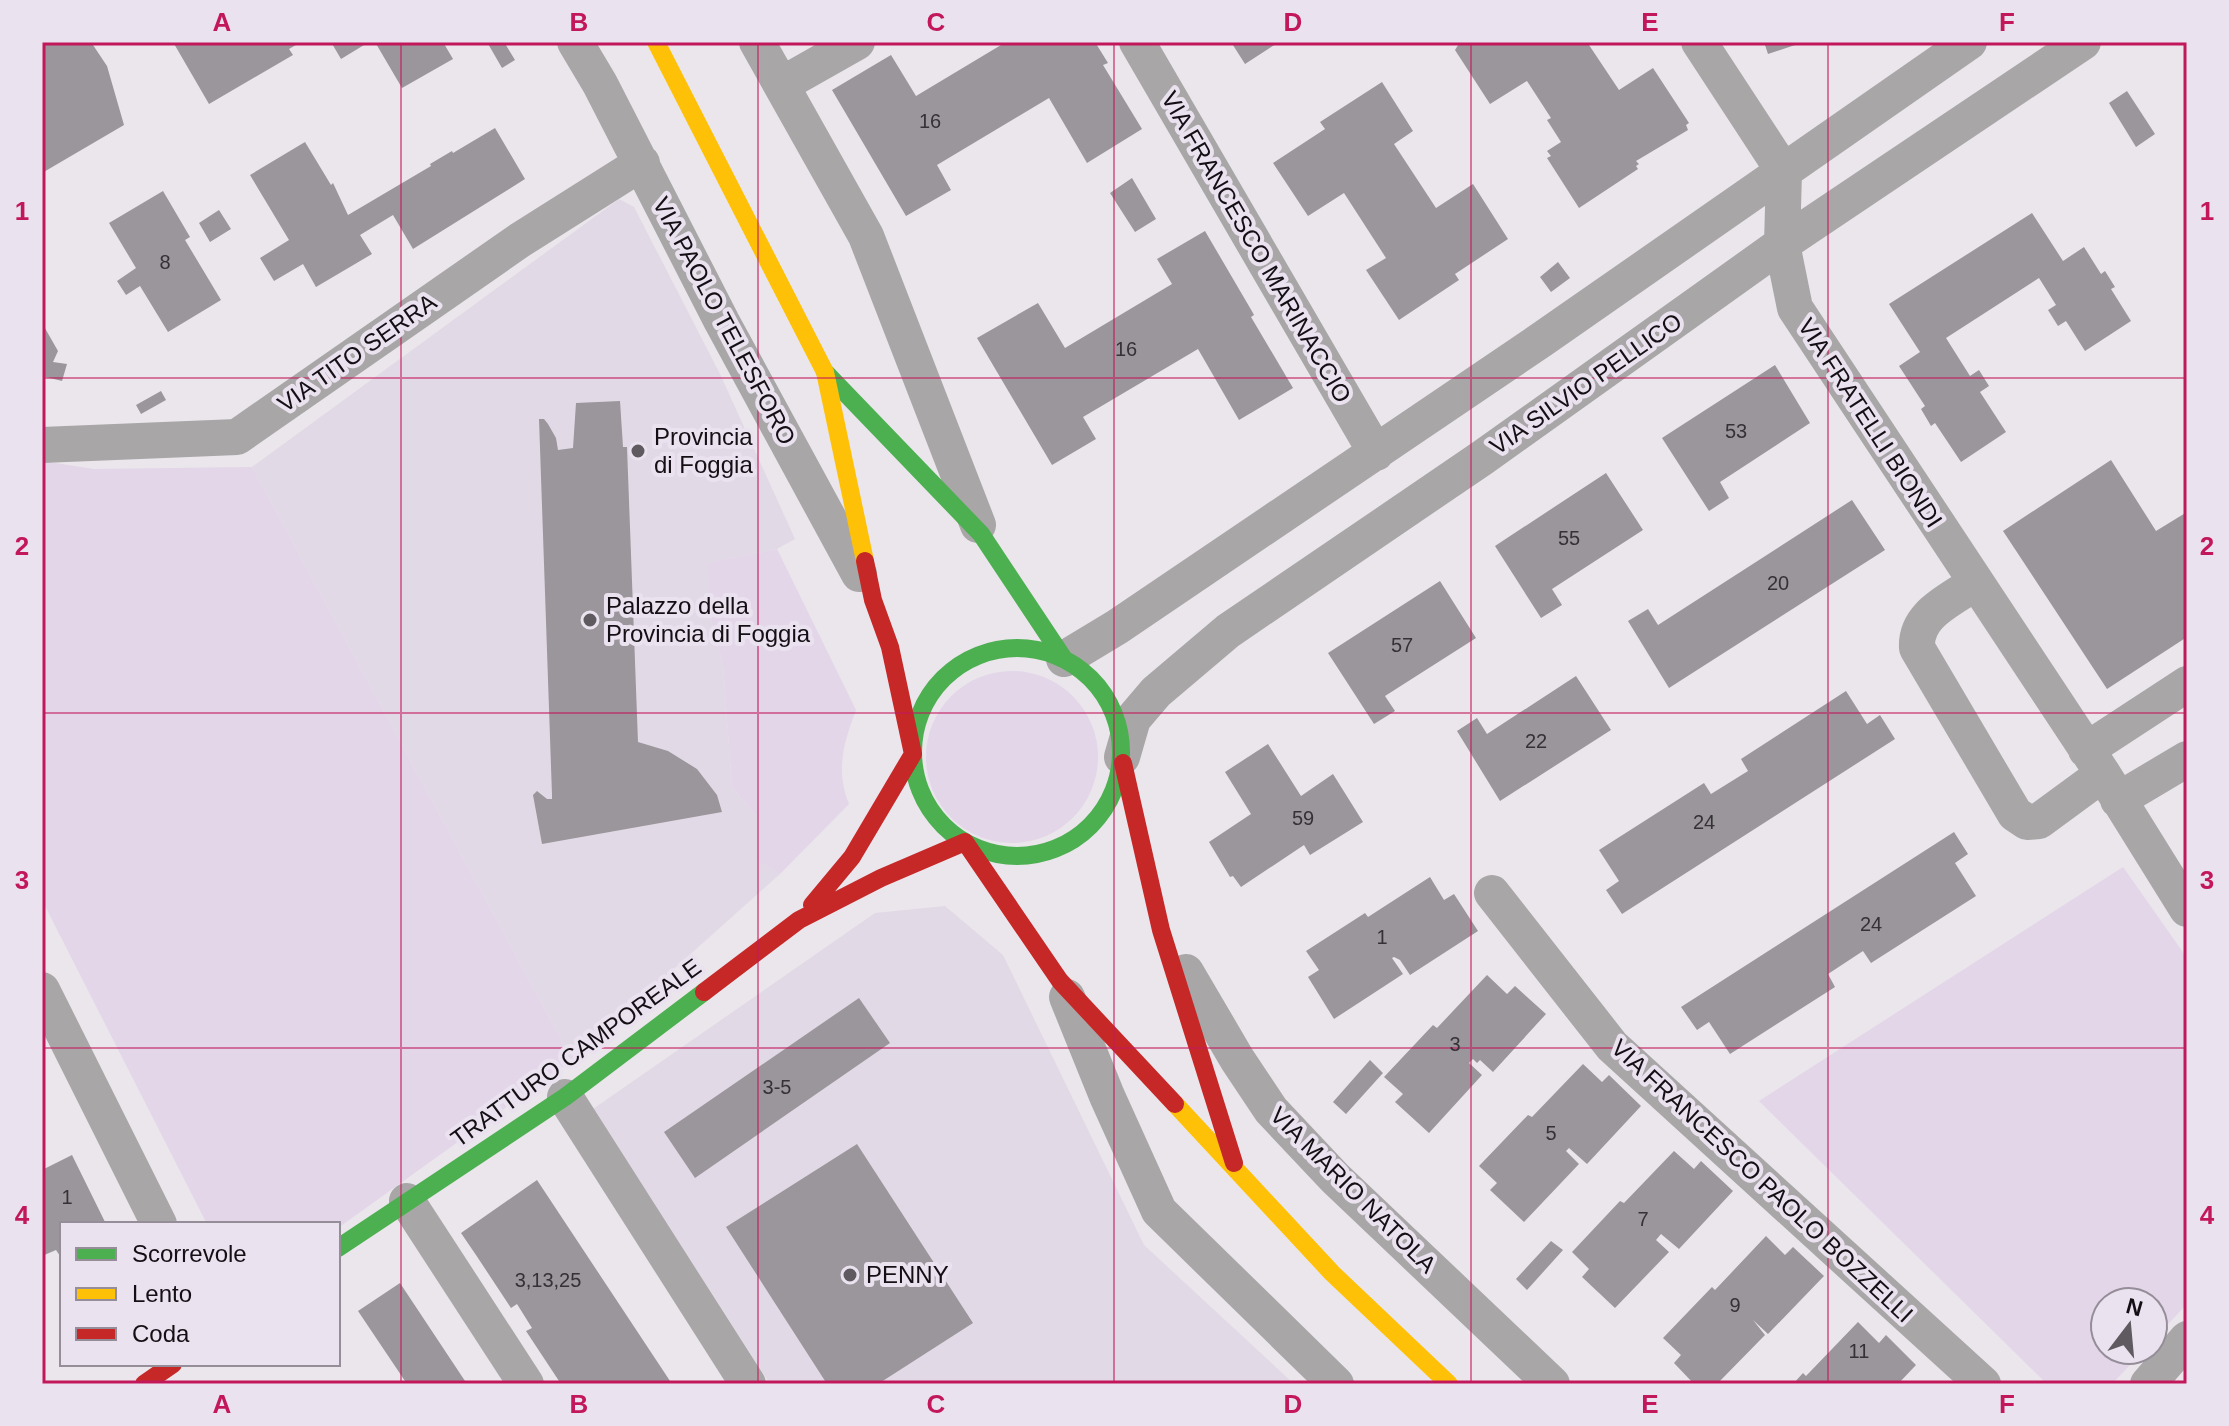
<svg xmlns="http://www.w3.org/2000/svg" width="2229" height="1426" font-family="Arial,sans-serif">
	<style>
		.built { fill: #e2d9e6 }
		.green { fill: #e2d6e8 }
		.building { fill: #9a969b }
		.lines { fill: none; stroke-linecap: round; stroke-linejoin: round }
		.street { stroke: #a8a6a6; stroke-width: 36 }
		.fast { stroke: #4caf50; stroke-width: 18 }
		.slow { stroke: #ffc107; stroke-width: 18 }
		.jam { stroke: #c62828; stroke-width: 18 }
		.grid { fill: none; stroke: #c2185b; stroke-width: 2; stroke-opacity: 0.55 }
		.poi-dot { fill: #5e5a60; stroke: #ebe2f0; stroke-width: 3 }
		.labels { text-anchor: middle; stroke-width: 8; stroke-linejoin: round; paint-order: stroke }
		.number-label { font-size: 20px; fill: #353136 }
		.street-label { font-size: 24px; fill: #130f14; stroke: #ebe2f0 }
		.poi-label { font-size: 24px; fill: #130f14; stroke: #ebe2f0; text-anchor: start }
		.neatline { fill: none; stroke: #c2185b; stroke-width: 3 }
		.grid-label { font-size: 26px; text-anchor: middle; font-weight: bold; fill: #c2185b }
	</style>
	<rect width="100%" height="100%" fill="#eae6ec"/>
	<!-- built -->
	<path class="built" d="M619 199 634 207 720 374 795 539 777 549 709 563 711 620 723 665 732 787 757 817V859L780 874 572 1060 252 467Z
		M945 906 1003 955 1144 1245 1294 1384H770L593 1109 875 913Z"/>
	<!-- green -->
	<path class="green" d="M42 461 94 469 252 467 572 1060 338 1228V1224H207L42 900Z
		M777 549 856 710C844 742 835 770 849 804L780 874 757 860V817L732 787 723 665 711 620 708 563Z
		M926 757a86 86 0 1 1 172 0a86 86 0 1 1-172 0Z
		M2123 867 2187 958V1304L2153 1340V1302H2105V1350H2144L2112 1384H2047L1759 1101Z"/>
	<!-- building -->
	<path class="building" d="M48 42H91L107 66 124 125 42 173V46Z
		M173 42H301L289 49 293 55 209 104Z
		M331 42H369L341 59Z
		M375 42H443L453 59 402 88Z
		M487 42H504L515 60 502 68Z
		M1006 42H1095L1108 63 1103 65 1142 129 1087 163 1049 98 937 165 951 190 906 216 832 90 891 55 916 96Z
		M1231 42H1279L1245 64Z
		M1460 42H1587L1619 90 1653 68 1689 123 1686 125 1688 130 1636 161 1639 164 1636 166 1638 169 1579 208 1547 158 1551 156 1547 151 1561 142 1547 120 1551 118 1527 81 1490 104 1455 50Z
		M1764 42H1801V43L1768 54Z
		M1382 82 1413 131 1394 144 1436 208 1473 184 1508 239 1455 274 1459 280 1399 320 1366 270 1386 258 1344 193 1308 216 1273 163 1325 129 1320 122Z
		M2127 91 2155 134 2136 147 2109 103Z
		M495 128 525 179 413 249 393 215 360 235 372 254 316 287 303 264 274 281 260 258 289 240 250 175 305 142 331 185 333 183 348 215 431 166 430 164 452 151 453 153Z
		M1132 178 1156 219 1135 232 1110 193Z
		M163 191 190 237 185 240 221 300 168 332 140 286 126 295 117 281 136 268 109 223Z
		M219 210 231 229 210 242 199 223Z
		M2032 213 2063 261 2084 247 2101 274 2105 271 2115 287 2111 289 2131 321 2085 351 2066 321 2058 326 2048 310 2056 305 2039 278 1946 338 1970 376 1979 370 1989 386 1980 392 2006 432 1961 462 1935 423 1931 426 1921 409 1925 406 1899 366 1920 352 1889 304Z
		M1205 231 1253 313 1254 315 1251 317 1293 388 1239 420 1198 349 1083 417 1096 439 1052 465 977 338 1038 303 1065 348 1172 284 1157 259Z
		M1558 262 1570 278 1551 292 1540 277Z
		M42 323 58 351 53 362 67 364 62 381 42 376Z
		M1775 365 1810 423 1720 482 1729 498 1709 511 1662 438Z
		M161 391 166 400 141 414 136 405Z
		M620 401 623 447H627L638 742 668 751 697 769 717 795 722 812 542 844 533 795 537 791 547 799H552V795L539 419H544L548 424 556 438 558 450 573 448 576 403Z
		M2111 460 2156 531 2187 512V637L2107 689 2003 531Z
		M1606 473 1643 530 1552 589 1562 605 1541 618 1495 546Z
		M1852 500 1885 550 1669 688 1628 621 1648 609 1658 625Z
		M1440 581 1476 638 1385 696 1395 711 1374 724 1328 653Z
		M1576 676 1611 730 1500 801 1457 731 1477 718 1487 734Z
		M1846 691 1867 724 1880 715 1895 739 1622 914 1606 890 1619 881 1599 850 1704 783 1711 794 1748 771 1741 759Z
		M1268 744 1301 796 1333 774 1363 822 1310 855 1304 845 1241 887 1233 876 1230 877 1209 842 1251 814 1225 772Z
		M1954 832 1968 854 1955 863 1976 896 1871 963 1863 951 1828 974 1835 987 1730 1054 1709 1022 1697 1030 1681 1007Z
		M1430 877 1444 900 1454 894 1478 931 1410 975 1400 960 1394 957 1392 958 1403 974 1334 1019 1308 977 1319 970 1306 951 1365 913 1368 917Z
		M1487 975 1507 994 1515 986 1546 1014 1493 1072 1480 1060 1477 1063 1473 1059 1469 1063 1482 1075 1429 1133 1395 1102 1403 1094 1384 1077 1433 1025 1437 1028Z
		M859 998 890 1043 695 1178 664 1132Z
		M1370 1060 1383 1073 1346 1114 1333 1102Z
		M1583 1064 1602 1082 1609 1075 1641 1106 1587 1164 1569 1148 1566 1151 1579 1164 1524 1222 1490 1190 1497 1183 1479 1166 1528 1115 1532 1117Z
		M857 1144 973 1323 878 1384H827L726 1227Z
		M1674 1151 1694 1169 1701 1161 1733 1191 1679 1249 1661 1234 1656 1240 1669 1252 1615 1308 1582 1277 1589 1269 1572 1252 1620 1201 1624 1203Z
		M72 1155 106 1224H62V1259L56 1250 42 1256V1170Z
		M537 1180 672 1384H561L526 1331 532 1328 517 1304 511 1308 476 1255 461 1233Z
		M1766 1236 1785 1255 1793 1247 1824 1276 1768 1334 1753 1320 1765 1335 1717 1384H1694L1674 1363 1681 1355 1663 1338 1712 1287 1715 1290Z
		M1551 1241 1563 1250 1527 1290 1516 1279Z
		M400 1283 467 1384H407L358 1311Z
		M1858 1322 1879 1343 1886 1335 1916 1365 1898 1384H1793L1803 1373 1806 1376Z"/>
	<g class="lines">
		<!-- street -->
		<path class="street" d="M575 42 600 84 722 322 859 574
			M757 42 866 236 978 525
			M1137 42 1376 453
			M1699 42 1784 172 1782 244 1795 308 2103 774 2187 909
			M781 85 857 42
			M42 445 237 437 520 240 642 163
			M1975 583C1950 601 1915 614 1917 648L2015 814 2027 822 2039 821 2103 774
			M1064 659 1117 627 1541 340 1969 42
			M2086 750 2187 684
			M1122 757 1133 719 1156 692 1228 631 1482 458 1782 244 2083 42
			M2118 800 2187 759
			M1492 893 1612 1046 1983 1384
			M1186 972 1237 1059 1271 1110 1335 1178 1552 1384
			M42 990 159 1224
			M1067 997 1107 1096 1159 1211 1336 1384
			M565 1097 748 1384
			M407 1201 526 1384
			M2148 1384 2187 1339"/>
		<!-- fast -->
		<path class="fast" d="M825 372 981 534 1064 659
			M913 752a104 104 0 1 1 208 0a104 104 0 1 1-208 0Z
			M338 1248 565 1097 704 992"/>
		<!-- slow -->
		<path class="slow" d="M656 42 825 372 865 561
			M1175 1104 1332 1273 1449 1384"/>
		<!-- jam -->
		<path class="jam" d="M865 561 873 600 890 647 913 754
			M1123 763 1161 930 1234 1163
			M965 842 1060 981 1175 1104
			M812 905 852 857 913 754
			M704 992 799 920 881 878 965 842
			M144 1384 173 1364"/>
	</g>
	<!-- grid -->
	<path class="grid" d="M401 42V1384M758 42V1384M1114 42V1384M1471 42V1384M1828 42V1384M42 378H2187M42 713H2187M42 1048H2187"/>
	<!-- markers -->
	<g class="poi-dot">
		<circle cx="638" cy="451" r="8"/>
		<circle cx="590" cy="620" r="8"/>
		<circle cx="850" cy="1275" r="8"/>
	</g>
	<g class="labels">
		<!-- number labels -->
		<g class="number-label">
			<text x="930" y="128">16</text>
			<text x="165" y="269">8</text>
			<text x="1126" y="356">16</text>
			<text x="1736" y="438">53</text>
			<text x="1569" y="545">55</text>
			<text x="1778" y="590">20</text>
			<text x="1402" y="652">57</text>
			<text x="1536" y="748">22</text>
			<text x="1303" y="825">59</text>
			<text x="1704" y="829">24</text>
			<text x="1871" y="931">24</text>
			<text x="1382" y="944">1</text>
			<text x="1455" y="1051">3</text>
			<text x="777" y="1094">3-5</text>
			<text x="1551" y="1140">5</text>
			<text x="67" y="1204">1</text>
			<text x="1643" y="1226">7</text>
			<text x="548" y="1287">3,13,25</text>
			<text x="1735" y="1312">9</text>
			<text x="1859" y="1358">11</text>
		</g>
		<!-- street labels -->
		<g class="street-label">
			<text transform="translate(1256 247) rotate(60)" y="8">VIA FRANCESCO MARINACCIO</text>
			<text transform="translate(724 321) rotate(62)" y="8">VIA PAOLO TELESFORO</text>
			<text transform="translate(357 353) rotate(-35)" y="8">VIA TITO SERRA</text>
			<text transform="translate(1586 384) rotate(-35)" y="8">VIA SILVIO PELLICO</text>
			<text transform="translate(1870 423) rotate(57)" y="8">VIA FRATELLI BIONDI</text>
			<text transform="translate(576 1053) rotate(-36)" y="8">TRATTURO CAMPOREALE</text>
			<text transform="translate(1762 1181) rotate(43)" y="8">VIA FRANCESCO PAOLO BOZZELLI</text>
			<text transform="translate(1353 1190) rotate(45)" y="8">VIA MARIO NATOLA</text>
		</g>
		<!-- poi labels -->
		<g class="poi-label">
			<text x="654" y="445">Provincia<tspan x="654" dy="28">di Foggia</tspan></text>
			<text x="606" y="614">Palazzo della<tspan x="606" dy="28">Provincia di Foggia</tspan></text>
			<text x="866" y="1283">PENNY</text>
		</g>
	</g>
	<!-- border -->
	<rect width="2229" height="1426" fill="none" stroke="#ebe2f0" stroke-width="88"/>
	<!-- legend -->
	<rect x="60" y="1222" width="280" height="144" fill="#ebe2f0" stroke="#958e98" stroke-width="2"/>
	<rect x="76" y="1248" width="40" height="12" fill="#4caf50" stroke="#958e98" stroke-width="2"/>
	<text x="132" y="1262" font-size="24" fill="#130f14">Scorrevole</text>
	<rect x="76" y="1288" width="40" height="12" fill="#ffc107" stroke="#958e98" stroke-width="2"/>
	<text x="132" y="1302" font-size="24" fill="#130f14">Lento</text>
	<rect x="76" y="1328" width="40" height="12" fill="#c62828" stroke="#958e98" stroke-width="2"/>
	<text x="132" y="1342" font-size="24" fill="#130f14">Coda</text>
	<!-- north arrow -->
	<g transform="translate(2129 1326) rotate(16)"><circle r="38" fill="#ebe2f0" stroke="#958e98" stroke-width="2"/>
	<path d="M0-6L14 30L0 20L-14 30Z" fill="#5e5a60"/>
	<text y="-12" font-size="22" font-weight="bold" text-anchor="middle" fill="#130f14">N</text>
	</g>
	<rect x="44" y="44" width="2141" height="1338" class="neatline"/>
	<g class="grid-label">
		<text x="222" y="31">A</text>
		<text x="579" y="31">B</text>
		<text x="936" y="31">C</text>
		<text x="1293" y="31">D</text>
		<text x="1650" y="31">E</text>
		<text x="2007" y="31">F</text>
		<text x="22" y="220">1</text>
		<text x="2207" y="220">1</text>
		<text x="22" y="555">2</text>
		<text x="2207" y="555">2</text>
		<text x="22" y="889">3</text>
		<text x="2207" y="889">3</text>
		<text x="22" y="1224">4</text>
		<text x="2207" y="1224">4</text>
		<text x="222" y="1413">A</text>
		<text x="579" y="1413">B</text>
		<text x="936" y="1413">C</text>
		<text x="1293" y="1413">D</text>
		<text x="1650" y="1413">E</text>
		<text x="2007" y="1413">F</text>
	</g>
</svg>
